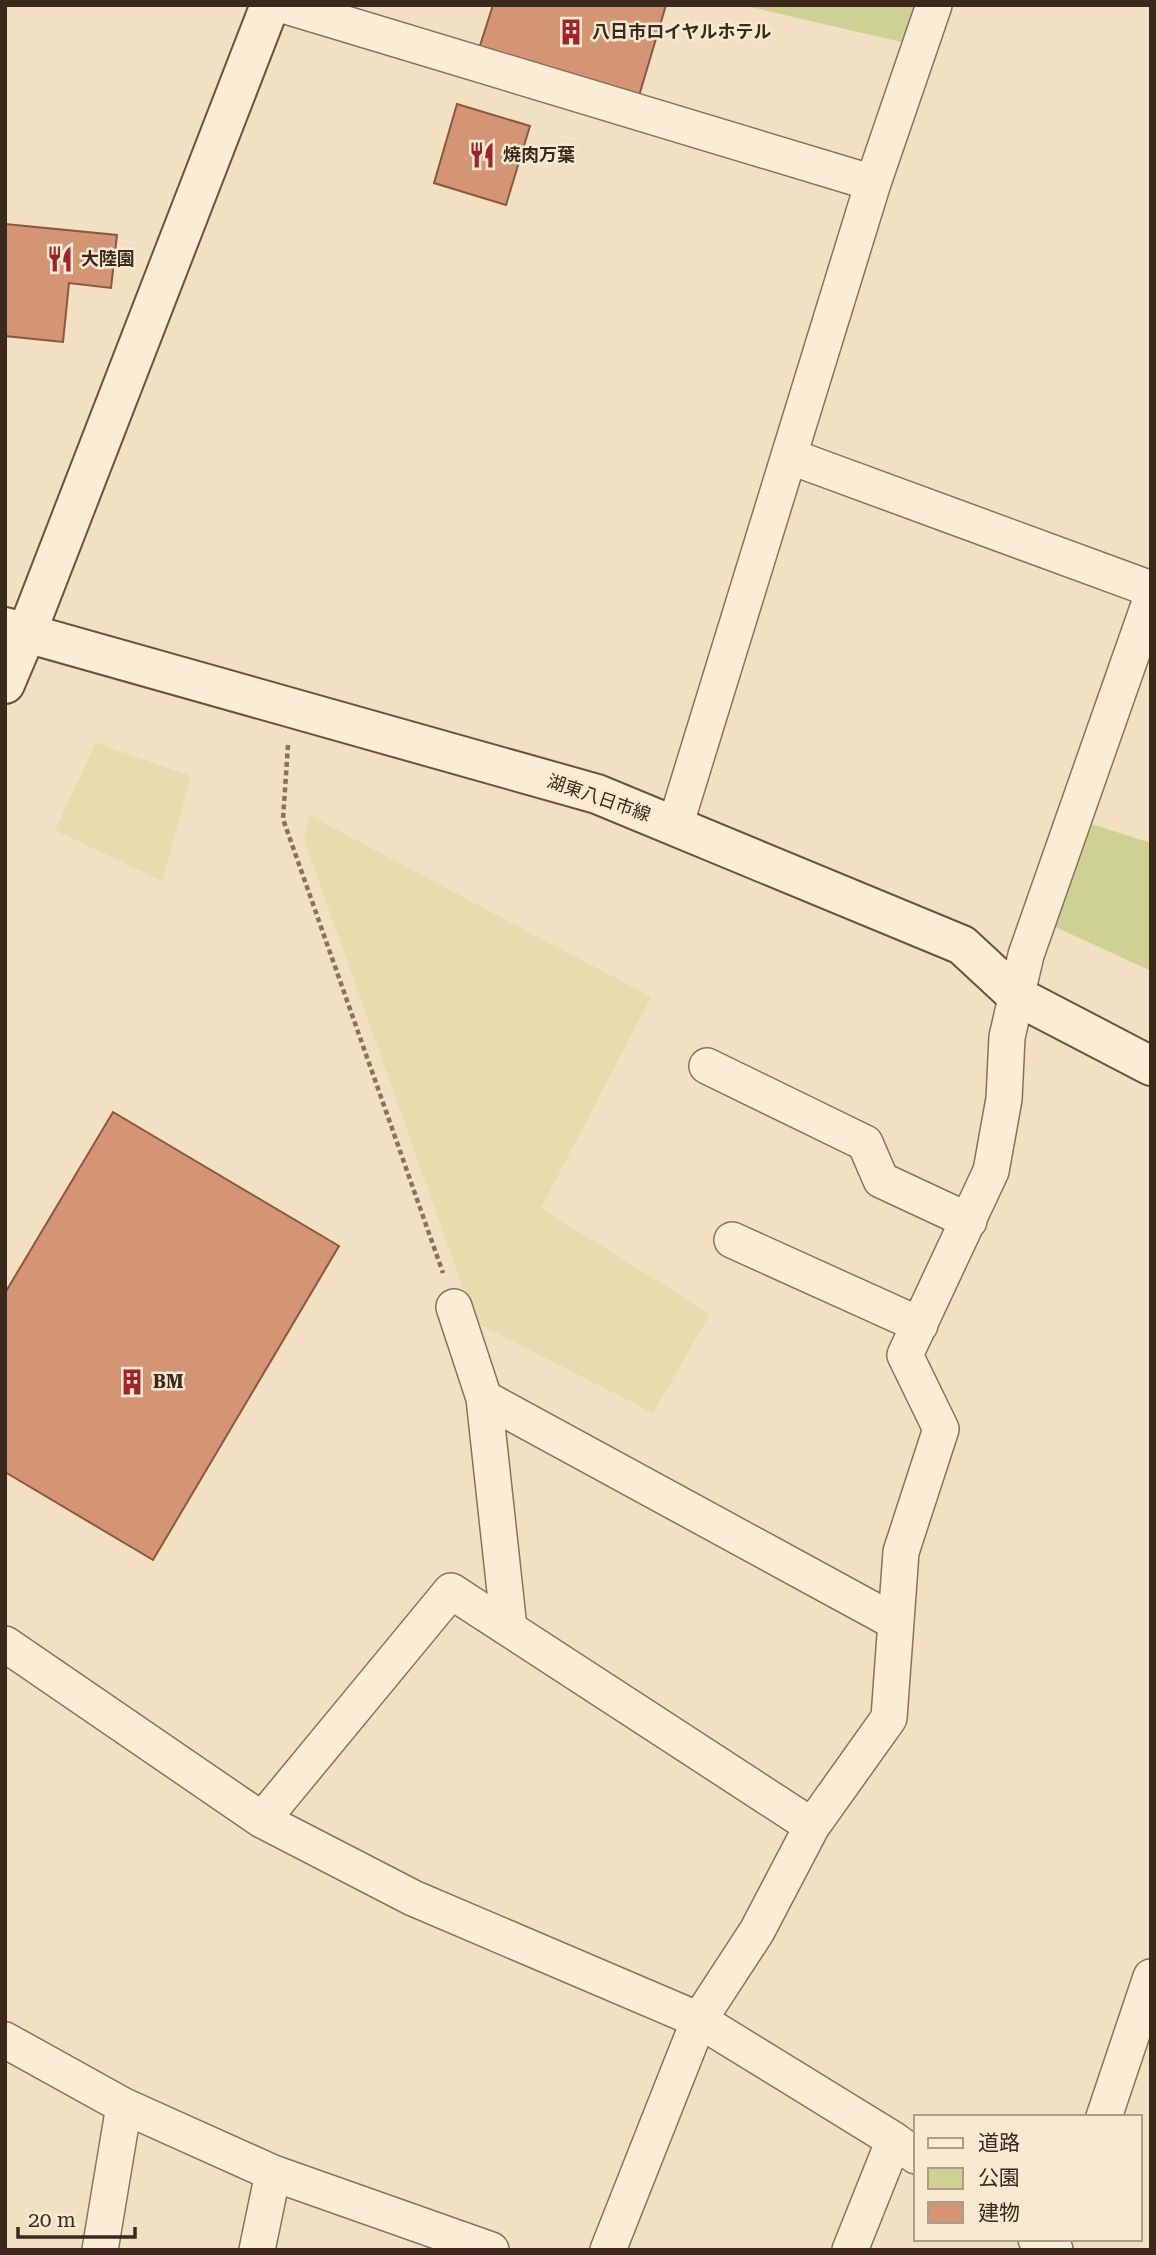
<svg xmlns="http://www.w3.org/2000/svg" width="1156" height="2255" font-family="'Roboto Serif','Noto Sans JP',serif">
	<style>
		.farmland { fill: #e8dbae }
		.green { fill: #cdd194 }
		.building { fill: #d39574; stroke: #8e563b; stroke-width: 2 }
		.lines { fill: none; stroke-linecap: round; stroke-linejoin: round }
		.street-casing { stroke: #8d7057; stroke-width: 38 }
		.secondary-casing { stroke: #6e513a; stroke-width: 42 }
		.path { stroke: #8d7057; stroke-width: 4.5; stroke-dasharray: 5 3.5; stroke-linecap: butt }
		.street { stroke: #fbedd5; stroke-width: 35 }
		.secondary { stroke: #fbedd5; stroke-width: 38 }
		.labels { text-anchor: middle; stroke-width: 5; stroke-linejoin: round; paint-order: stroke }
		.poi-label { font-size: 18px; font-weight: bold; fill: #3b291c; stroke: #f8ead1; text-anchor: start }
		.street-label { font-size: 18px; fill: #3b291c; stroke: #f8ead1 }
	</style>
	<rect width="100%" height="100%" fill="#f1e0c1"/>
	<!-- farmland -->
	<path class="farmland" d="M96 743 191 776 162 881 55 830Z
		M309 815 651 997 541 1208 710 1314 653 1413 475 1322 304 839Z"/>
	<!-- green -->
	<path class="green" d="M742 5H923L910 44Z
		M1085 822 1151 843V971L1047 923Z"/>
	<!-- building -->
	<path class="building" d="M493 5H666L636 106 476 58Z
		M457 104 530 126 506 205 434 183Z
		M5 224 117 235 111 288 69 283 63 342 5 336Z
		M113 1112 339 1246 153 1560 5 1472V1293Z"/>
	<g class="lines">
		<!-- street casing -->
		<g class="street-casing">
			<path id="street" d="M283 5 873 183
				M789 456 1151 589
				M675 826 873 183 934 5
				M707 1066 865 1143 881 1180 969 1221
				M732 1240 920 1325
				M454 1307 484 1398 509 1628
				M484 1398 895 1622
				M5 1644 262 1820 413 1898 699 2020 894 2140 916 2156
				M262 1820 451 1591 812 1826
				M5 2040 124 2106 273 2173 491 2250
				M1104 2117 1151 1977
				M1036 2239 1055 2250
				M100 2250 124 2106
				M257 2250 273 2173
				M608 2250 699 2020 757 1931 812 1826 889 1718 901 1552 941 1429 905 1355 991 1171 1004 1099 1007 1037 1026 955 1151 599
				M850 2250 894 2140"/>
		</g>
		<!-- secondary casing -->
		<g class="secondary-casing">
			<path id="secondary" d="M5 627 597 794 962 945 1017 996 1151 1066
				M5 684 27 632 270 5"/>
		</g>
		<!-- path -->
		<path class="path" d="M288 745 283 819 443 1273"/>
		<!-- street -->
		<use href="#street" class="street"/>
		<!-- secondary -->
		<use href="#secondary" class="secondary"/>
	</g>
	<!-- icons -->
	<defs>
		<g id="building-bare" transform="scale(2.1)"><path d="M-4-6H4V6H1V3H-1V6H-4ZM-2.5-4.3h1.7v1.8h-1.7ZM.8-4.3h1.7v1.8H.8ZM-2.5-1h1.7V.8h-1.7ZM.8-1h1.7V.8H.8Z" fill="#a1222b" stroke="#f8ead1" stroke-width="2.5" paint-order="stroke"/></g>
		<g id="restaurant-bare" transform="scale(2.1)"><path d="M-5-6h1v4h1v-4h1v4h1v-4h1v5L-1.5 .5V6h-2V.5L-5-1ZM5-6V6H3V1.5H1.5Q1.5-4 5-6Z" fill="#a1222b" stroke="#f8ead1" stroke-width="2.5" paint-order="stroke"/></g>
	</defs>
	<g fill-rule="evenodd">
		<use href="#building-bare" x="571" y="32"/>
		<use href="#restaurant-bare" x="482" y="155"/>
		<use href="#restaurant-bare" x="60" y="259"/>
		<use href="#building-bare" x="132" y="1382"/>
	</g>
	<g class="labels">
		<!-- poi labels -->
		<g class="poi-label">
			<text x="592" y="38">八日市ロイヤルホテル</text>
			<text x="503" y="161">焼肉万葉</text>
			<text x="81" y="265">大陸園</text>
			<text x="153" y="1388">BM</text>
		</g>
		<!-- street labels -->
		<g class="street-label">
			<text transform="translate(599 798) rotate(19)" y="6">湖東八日市線</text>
		</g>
	</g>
	<!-- border -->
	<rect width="1156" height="2255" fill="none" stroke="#3b291c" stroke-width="14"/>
	<!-- legend -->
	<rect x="914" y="2115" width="228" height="126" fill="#f8ead1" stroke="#ac9d89" stroke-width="2"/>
	<rect x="928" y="2138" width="35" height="10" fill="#fbedd5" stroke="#ac9d89" stroke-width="2"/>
	<text x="978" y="2150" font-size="21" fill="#3b291c">道路</text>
	<rect x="928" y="2168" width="35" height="21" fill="#cdd194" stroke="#ac9d89" stroke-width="2"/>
	<text x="978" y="2185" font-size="21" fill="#3b291c">公園</text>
	<rect x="928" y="2202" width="35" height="21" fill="#d39574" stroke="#ac9d89" stroke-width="2"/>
	<text x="978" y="2220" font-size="21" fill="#3b291c">建物</text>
	<!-- scale -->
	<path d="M18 2227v10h117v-10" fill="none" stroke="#3b291c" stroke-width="3.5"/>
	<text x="28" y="2227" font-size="21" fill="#3b291c" stroke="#f8ead1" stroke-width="5" paint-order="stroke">20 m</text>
</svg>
